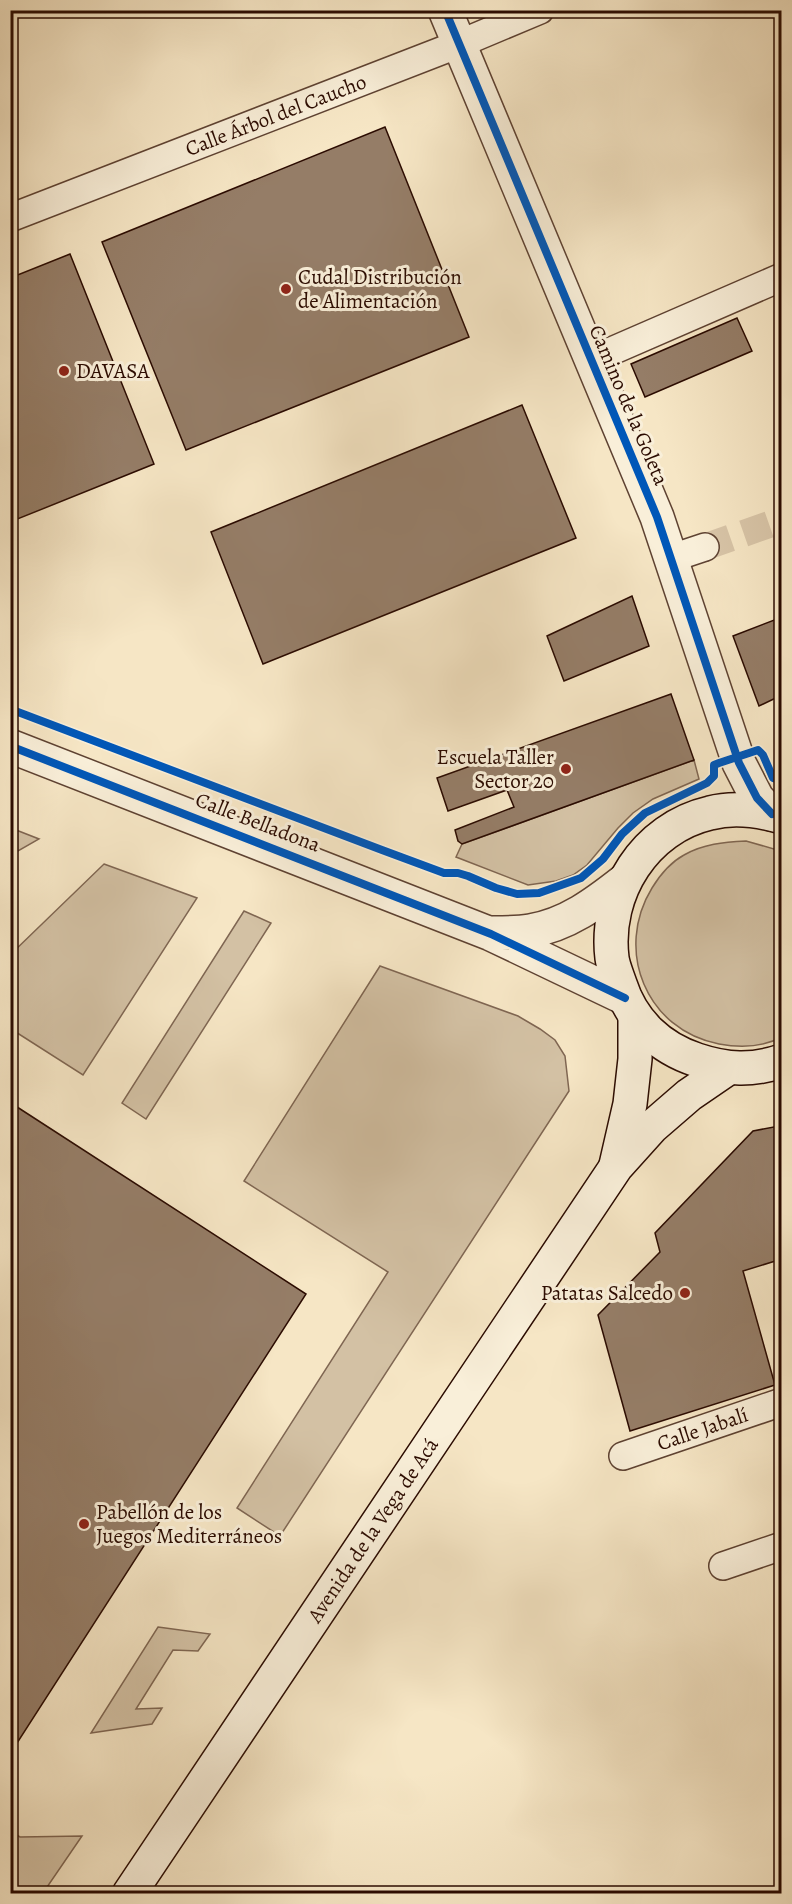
<svg xmlns="http://www.w3.org/2000/svg" width="792" height="1904" font-family="Alegreya,serif">
	<style>
		.green { fill: #d3c1a4; stroke: #7f6652; stroke-width: 1.5 }
		.building { fill: #957d67; stroke: #2b0b01; stroke-width: 1.5 }
		.lines { fill: none; stroke-linecap: round; stroke-linejoin: round }
		.minor-tunnel { stroke: #d8c5a8; stroke-width: 27; stroke-dasharray: 27 14; stroke-linecap: butt }
		.minor-casing { stroke: #5e4232; stroke-width: 30 }
		.tertiary-casing { stroke: #5e4232; stroke-width: 36 }
		.secondary-casing { stroke: #2b0b01; stroke-width: 36 }
		.minor { stroke: #f9efd9; stroke-width: 27 }
		.tertiary { stroke: #f9efd9; stroke-width: 33 }
		.secondary { stroke: #f9efd9; stroke-width: 33 }
		.cycleway-casing { stroke: #f9efd9; stroke-width: 11 }
		.cycleway { stroke: #0057b8; stroke-width: 8 }
		.poi-dot { fill: #8f2418; stroke: #f9efd9; stroke-width: 2 }
		.labels { text-anchor: middle; stroke-width: 6; stroke-linejoin: round; paint-order: stroke }
		.street-label { font-size: 21px; fill: #2b0b01; stroke: #f9efd9 }
		.poi-label { font-size: 21px; fill: #2b0b01; stroke: #f9efd9; text-anchor: start }
	</style>
	<rect width="100%" height="100%" fill="#f6e6c5"/>
	<filter id="stains"><feTurbulence type="fractalNoise" baseFrequency=".00333" numOctaves="4"/><feColorMatrix values="0 0 0 0 .2 0 0 0 0 .09 0 0 0 0 .02 0 0 0 .5 -.17"/></filter>
	<radialGradient id="worn" r=".72"><stop offset=".6" stop-color="#630" stop-opacity="0"/><stop offset="1" stop-color="#630" stop-opacity=".3"/></radialGradient>
	<!-- green -->
	<path class="green" d="M694 760 699 779 653 799 633 813 618 828 587 865 573 875 556 881 528 885 456 857 462 844Z
		M11 828 39 839 11 855Z
		M746 841 781 851 782 1037C763 1047 740 1048 719 1044 646 1030 614 950 652 888 660 875 671 862 684 855 703 844 724 842 746 841Z
		M104 864 197 898 83 1075 11 1029V954Z
		M244 911 271 923 146 1119 122 1103Z
		M380 966 518 1016 540 1029 555 1040 565 1056 569 1091 280 1536 237 1508 388 1272 244 1181Z
		M158 1627 210 1634 198 1651 173 1650 136 1709 162 1708 152 1724 91 1733Z
		M10 1831 20 1837 82 1836 43 1893H11Z"/>
	<!-- building -->
	<path class="building" d="M385 127 469 337 186 450 102 242Z
		M70 254 154 464 10 522V278Z
		M737 318 752 351 645 397 631 364Z
		M522 405 576 538 263 664 211 532Z
		M632 596 649 646 564 681 547 636Z
		M782 617V695L759 706 733 636Z
		M671 694 694 760 462 844 458 841 455 830 514 807 507 790 448 811 437 778Z
		M14 1105 306 1294 10 1754V1109Z
		M779 1126 782 1133V1259L743 1271 775 1385 630 1431 598 1315 660 1252 655 1233 753 1131Z"/>
	<g class="lines">
		<!-- minor-tunnel -->
		<path class="minor-tunnel" d="M705 547 782 520"/>
		<!-- minor casing -->
		<g class="minor-casing">
			<g id="minor">
				<path id="s1" d="M10 218 459 44 540 10"/>
				<path d="M591 360 782 277"/>
				<path d="M672 558 705 547"/>
				<path id="s2" d="M623 1456 782 1402"/>
				<path d="M723 1566 782 1546"/>
			</g>
		</g>
		<!-- tertiary casing -->
		<g class="tertiary-casing">
			<path id="tertiary" d="M445 10 657 517 739 763 757 798 772 814
				M10 746 491 934 625 998
				M493 933C505 933 518 933 530 931 567 925 596 903 624 881"/>
		</g>
		<!-- secondary casing -->
		<g class="secondary-casing">
			<g id="secondary">
				<path d="M782 817C758 810 733 807 710 813 645 828 604 893 612 958 613 966 617 975 620 984 632 1022 660 1048 697 1060 727 1070 752 1071 782 1061"/>
				<path d="M616 1165 630 1104 635 1059V1016"/>
				<path id="s3" d="M129 1894 616 1167 652 1127 689 1095 727 1069"/>
			</g>
		</g>
		<!-- minor -->
		<use href="#minor" class="minor"/>
		<!-- tertiary -->
		<use href="#tertiary" class="tertiary"/>
		<!-- secondary -->
		<use href="#secondary" class="secondary"/>
		<!-- cycleway casing -->
		<g class="cycleway-casing">
			<path id="cycleway" d="M445 10 657 517 739 763 757 798 772 814
				M10 709 382 850 444 873H458L468 876 496 888 517 894 539 893 581 878 603 859 622 834 645 813 707 783 714 776V765L719 763 758 750 763 755 773 778 782 781
				M10 746 491 934 625 998"/>
		</g>
		<!-- cycleway -->
		<use href="#cycleway" class="cycleway"/>
	</g>
	<!-- markers -->
	<g class="poi-dot">
		<circle cx="286" cy="289" r="6"/>
		<circle cx="64" cy="371" r="6"/>
		<circle cx="566" cy="769" r="6"/>
		<circle cx="685" cy="1293" r="6"/>
		<circle cx="84" cy="1524" r="6"/>
	</g>
	<g class="labels">
		<!-- street labels -->
		<g class="street-label">
			<text dy="7" stroke="none"><textPath href="#s1" startOffset="285">Calle Árbol del Caucho</textPath></text>
			<text transform="translate(629 405) rotate(67)" y="7">Camino de la Goleta</text>
			<text transform="translate(258 822) rotate(21)" y="7">Calle Belladona</text>
			<text dy="7" stroke="none"><textPath href="#s2" startOffset="84">Calle Jabalí</textPath></text>
			<text dy="7" stroke="none"><textPath href="#s3" startOffset="438">Avenida de la Vega de Acá</textPath></text>
		</g>
		<!-- poi labels -->
		<g class="poi-label">
			<text x="298" y="284">Cudal Distribución<tspan x="298" dy="24">de Alimentación</tspan></text>
			<text x="76" y="378">DAVASA</text>
			<text x="554" y="764" text-anchor="end">Escuela Taller<tspan x="554" dy="24">Sector 20</tspan></text>
			<text x="673" y="1300" text-anchor="end">Patatas Salcedo</text>
			<text x="96" y="1519">Pabellón de los<tspan x="96" dy="24">Juegos Mediterráneos</tspan></text>
		</g>
	</g>
	<!-- margin -->
	<rect width="792" height="1904" fill="none" stroke="#f6e6c5" stroke-width="36"/>
	<rect x="12" y="12" width="768" height="1880" fill="none" stroke="#2b0b01" stroke-width="3"/>
	<rect x="18" y="18" width="756" height="1868" fill="none" stroke="#2b0b01" stroke-width="1.5"/>
	<rect width="100%" height="100%" filter="url(#stains)"/>
	<rect width="100%" height="100%" fill="url(#worn)"/>
</svg>
